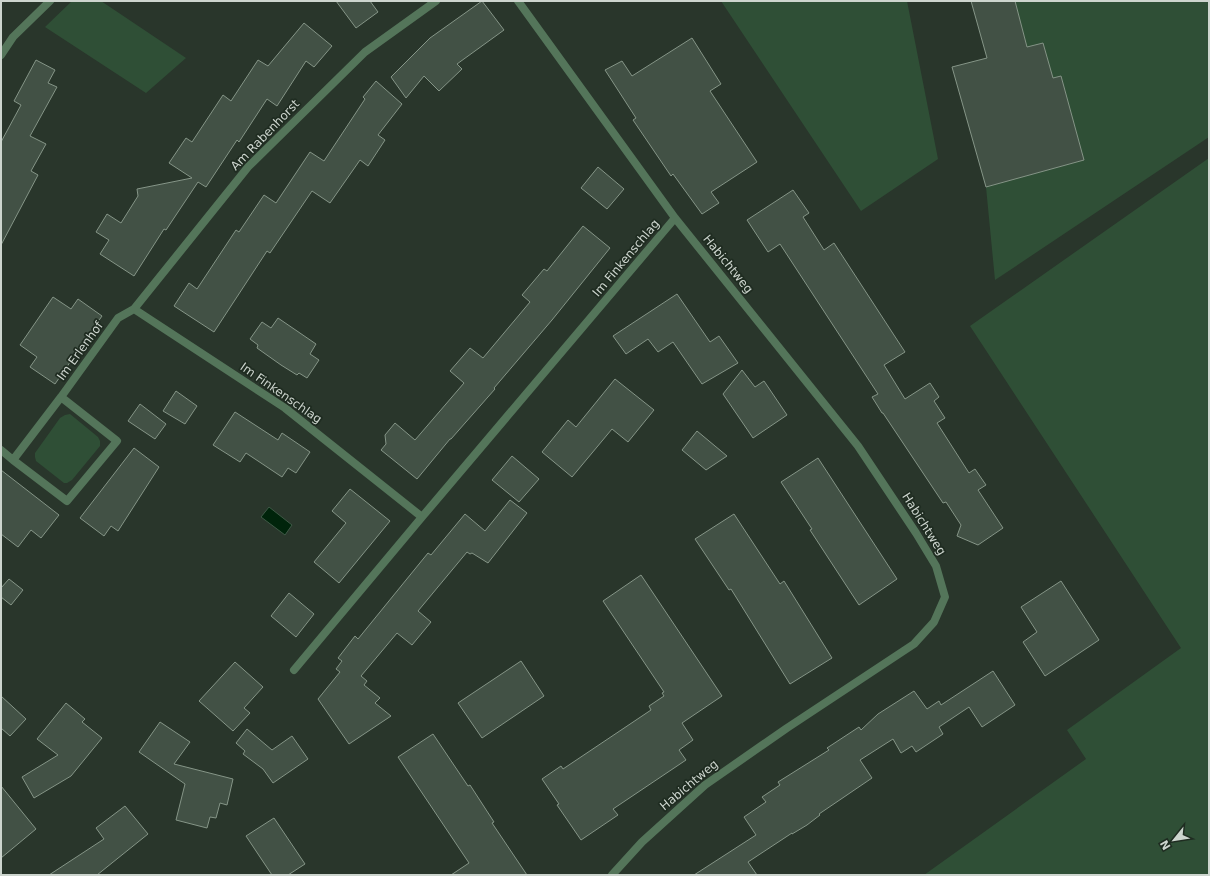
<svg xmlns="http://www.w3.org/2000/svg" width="1210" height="876" font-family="'DejaVu Sans',sans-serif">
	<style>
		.green { fill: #2f4f36 }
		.water { fill: #00240b; stroke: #3e5946 }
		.building { fill: #425145; stroke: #859587 }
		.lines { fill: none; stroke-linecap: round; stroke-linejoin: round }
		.minor { stroke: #54755a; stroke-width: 8 }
		.labels { text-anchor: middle; stroke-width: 3.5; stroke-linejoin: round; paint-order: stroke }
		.street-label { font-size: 12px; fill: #cdd5ce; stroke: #1f2c21 }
	</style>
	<rect width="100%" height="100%" fill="#29362b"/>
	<!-- green -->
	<path class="green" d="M72 1H101L186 58 146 93 45 27Z
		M721 1H907L938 159 861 211Z
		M1015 1H1209V137L995 280 986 187 1084 160 1061 76 1053 78 1043 43 1027 47Z
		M1209 158V875H924L1086 759 1067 730 1181 648 970 326Z
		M70 414 98 437 100 441V446L72 480 67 483H64L36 461 35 457V453L60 418 65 415Z"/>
	<!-- water -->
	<path class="water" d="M269 507 292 525 285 535 261 517Z"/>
	<!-- building -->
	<path class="building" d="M336 1H370L378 12 356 28Z
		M482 1 504 30 457 64 462 69 439 91 424 76 406 98 391 77 430 38Z
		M971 1H1015L1027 47 1043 43 1053 78 1061 76 1084 160 986 187 952 67 987 58Z
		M304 23 332 46 314 67 306 61 277 106 267 99 239 142 237 140 206 187 198 182 166 230 164 229 134 276 100 254 109 240 96 232 107 214 121 223 138 196 137 189 192 178 169 163 186 138 192 142 223 95 231 101 258 60 268 66Z
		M692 38 721 84 710 91 757 162 711 192 719 203 702 214 673 174 671 176 633 120 636 118 605 70 622 61 632 76Z
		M36 60 55 70 48 83 57 87 30 136 46 144 31 171 38 175 1 245V142L21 105 14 101Z
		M376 81 402 104 378 135 385 140 368 166 360 160 330 203 312 191 270 253 267 251 214 332 174 306 189 283 197 289 236 230 239 232 264 195 276 203 310 152 324 161 365 99 363 97Z
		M598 167 624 189 607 209 581 188Z
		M793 190 809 213 803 217 824 250 834 243 905 352 884 365 905 399 930 383 939 397 934 401 945 418 937 423 969 473 975 469 986 485 978 490 1003 528 978 545 957 536 961 525 946 502 943 503 883 413H882L872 397 878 394 780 244 768 252 747 220Z
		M583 226 610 248 552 320 494 388 495 389 451 439H450L417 479 381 450 386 444 385 435 395 423 415 440 464 383 450 371 470 348 483 358 530 302 522 295 544 269 547 271Z
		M677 294 710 342 719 336 738 363 702 384 673 342 658 352 648 339 626 354 613 336Z
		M53 297 71 309 78 299 102 316 55 384 30 367 37 357 20 345Z
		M278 318 316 344 310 354 319 360 307 378 299 373 297 375 281 365 257 348 258 345 250 339 262 322 271 328Z
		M742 370 755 387 764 381 787 415 753 438 723 394Z
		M615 379 654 410 628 442 612 429 572 477 542 452 568 420 576 427Z
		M176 391 197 406 185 424 163 411Z
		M140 404 166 424 155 439 128 421Z
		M235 412 278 440 282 433 310 452 296 473 288 468 282 477 246 453 240 462 213 445Z
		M697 431 727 456 706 470 682 450Z
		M134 448 159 467 118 531 111 526 104 536 80 518Z
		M512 456 539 479 519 502 492 480Z
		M818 458 897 579 859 605 810 530 812 529 781 482Z
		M1 470 59 515 41 538 31 530 18 547 1 534Z
		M350 489 390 521 339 583 314 562 346 523 332 511Z
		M510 500 527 513 488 563 472 553 470 554 467 552 418 611 431 622 412 645 397 633 361 676 367 681 364 685 380 698 375 703 391 716 349 744 318 699 340 672 336 669 342 661 338 658 355 636 358 639 428 553 431 555 465 514 485 531Z
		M734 514 780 584 784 581 832 658 790 684 731 589 729 590 695 539Z
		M641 575 722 696 682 723 693 740 679 750 686 760 613 809 618 815 581 840 557 805 559 804 542 779 561 766 563 769 651 710 649 706 664 696 662 693 664 692 603 601Z
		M9 579 23 590 11 605 1 597V588Z
		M1061 581 1099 640 1045 676 1023 642 1037 632 1021 607Z
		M289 593 314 614 296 637 271 616Z
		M521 661 544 696 482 738 458 703Z
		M235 662 263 687 244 708 250 713 233 731 199 701Z
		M993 671 1015 705 982 727 969 707 939 727 943 734 916 752 912 746 901 753 893 739 860 760 872 778 819 814 820 815 807 825 792 834V833L748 862 757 875H694L756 835 744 817 766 802 762 797 780 785 778 782 829 750 827 748 859 727 861 730 878 714 914 691 927 709 939 701 941 705Z
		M1 696 26 719 10 736 1 728Z
		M66 703 85 719 82 722 102 738 71 776 34 798 22 777 58 755 37 739Z
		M160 722 190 742 174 764 233 779 227 805 220 803 216 818 210 817 207 828 176 820 185 784 139 752Z
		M247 729 272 750 292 736 308 759 273 783 263 769 243 754 245 751 236 743Z
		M433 734 468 786 470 785 494 822 492 823 527 875H451L469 863 398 757Z
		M1 786 36 829 1 858Z
		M125 806 148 834 97 875H49L104 839 96 828Z
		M274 818 305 864 288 875H272L246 836Z"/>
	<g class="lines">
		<!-- minor -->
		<path class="minor" d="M518 1 675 218 858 446 916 533 936 566 945 597 934 622 914 644 787 728 705 785 642 842 612 875
			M1 55 13 37 50 1
			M134 309 248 167 365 52 436 1
			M1 450 13 460 61 397 118 318 134 309 285 408 422 517
			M13 460 67 501 117 441 61 397
			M294 670 422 517 675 218"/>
	</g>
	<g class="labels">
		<!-- street labels -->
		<g class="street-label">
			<text transform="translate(265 135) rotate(-46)" y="4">Am Rabenhorst</text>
			<text transform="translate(626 258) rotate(-50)" y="4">Im Finkenschlag</text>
			<text transform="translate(728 264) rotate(51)" y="4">Habichtweg</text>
			<text transform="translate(80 351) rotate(-54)" y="4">Im Erlenhof</text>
			<text transform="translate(281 393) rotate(35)" y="4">Im Finkenschlag</text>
			<text transform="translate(924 524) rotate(58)" y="4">Habichtweg</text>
			<text transform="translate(689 785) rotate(-40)" y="4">Habichtweg</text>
		</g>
	</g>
	<!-- border -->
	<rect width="1210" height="876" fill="none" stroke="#cdd5ce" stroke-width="4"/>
	<!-- north arrow -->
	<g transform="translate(1174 840) rotate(240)" stroke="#1f2c21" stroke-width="3" paint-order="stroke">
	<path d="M0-3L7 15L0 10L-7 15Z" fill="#cdd5ce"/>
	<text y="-6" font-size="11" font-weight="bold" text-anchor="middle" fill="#cdd5ce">N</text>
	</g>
</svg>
